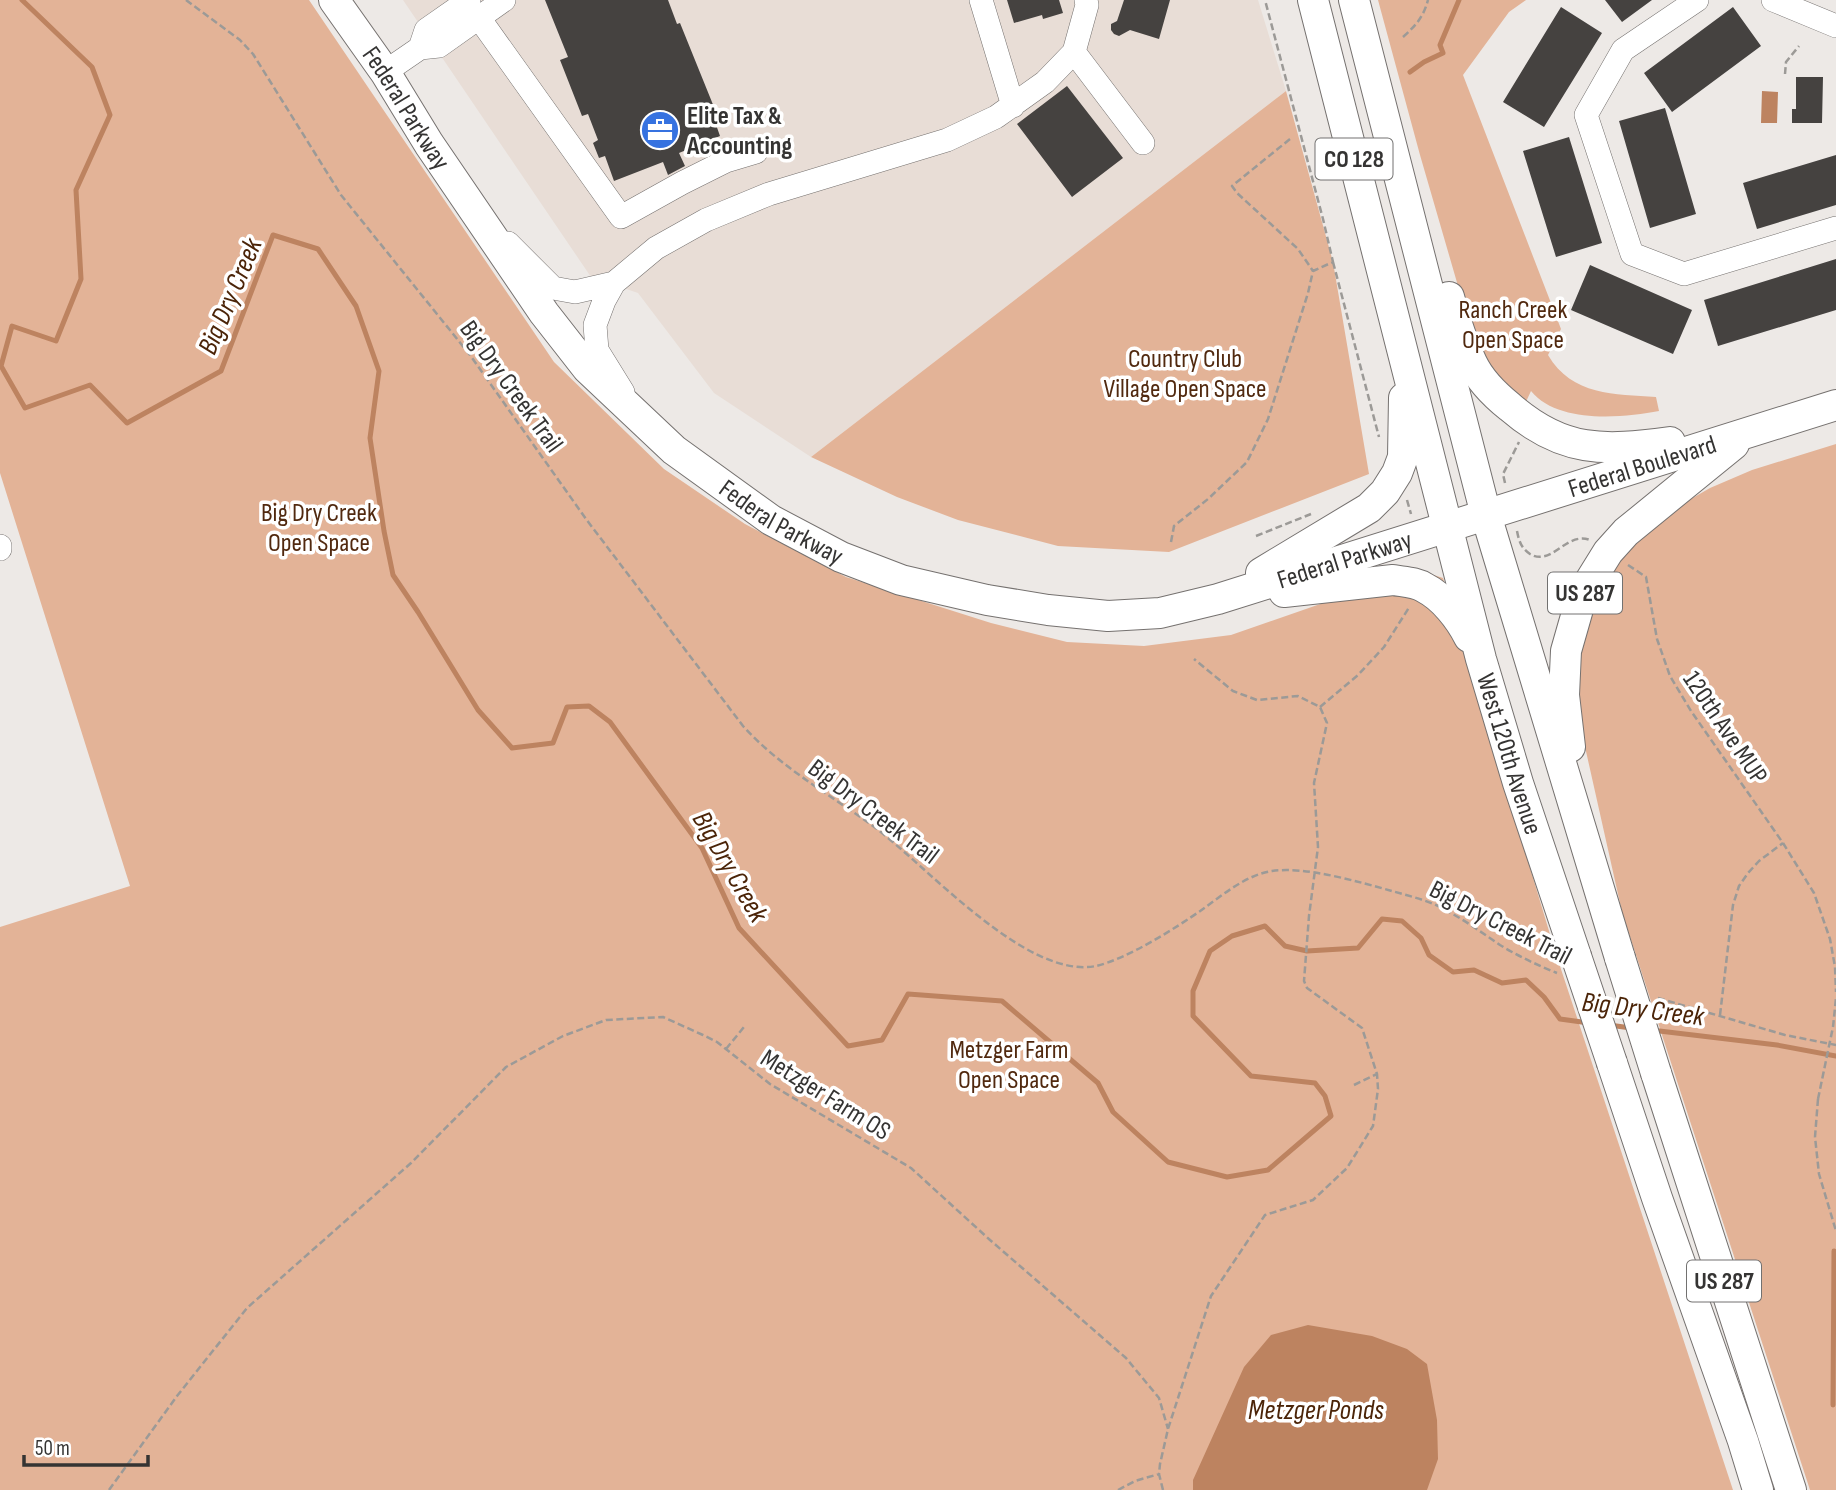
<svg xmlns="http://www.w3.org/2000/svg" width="1836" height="1490" font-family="'Sofia Sans Condensed',sans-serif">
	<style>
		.built { fill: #e8ddd6 }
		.green { fill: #e3b397 }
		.water { fill: #bd8360 }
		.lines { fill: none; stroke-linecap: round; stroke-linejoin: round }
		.stream { stroke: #bd8360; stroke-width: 5 }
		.building { fill: #454240 }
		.minor-casing { stroke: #75716f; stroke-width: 24 }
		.major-casing { stroke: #75716f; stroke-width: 32 }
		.path { stroke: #9c9a97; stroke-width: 2.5; stroke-dasharray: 7 3.5; stroke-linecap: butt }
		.minor { stroke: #fff; stroke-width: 23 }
		.major { stroke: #fff; stroke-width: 30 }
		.major-bridge-casing { stroke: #75716f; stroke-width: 32; stroke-linecap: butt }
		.path-bridge { stroke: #9c9a97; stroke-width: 2.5; stroke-dasharray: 7 3.5; stroke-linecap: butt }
		.major-bridge { stroke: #fff; stroke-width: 30 }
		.labels { text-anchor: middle; stroke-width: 7; stroke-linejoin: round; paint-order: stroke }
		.shield { fill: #fff; stroke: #727170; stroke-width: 2 }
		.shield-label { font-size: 24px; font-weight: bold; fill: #353433 }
		.street-label { font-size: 26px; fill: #353433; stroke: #fff }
		.poi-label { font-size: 26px; font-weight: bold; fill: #353433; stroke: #fff; text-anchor: start }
		.park-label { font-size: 26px; fill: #51290f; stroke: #fff }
		.water-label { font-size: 28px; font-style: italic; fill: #4b2408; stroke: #fff }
	</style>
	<rect width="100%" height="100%" fill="#ede9e6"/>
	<!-- built -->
	<path class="built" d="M403 0H1258L1286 91 811 457 714 393 638 293 591 277Z"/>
	<!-- green -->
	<path class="green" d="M0 0H309L554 362 664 469 745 524 846 577 991 623 1067 642 1144 646 1231 635 1418 570 1443 578 1555 951 1733 1490H0V927L130 886 0 473Z
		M1378 0H1526L1509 12 1463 75 1561 329 1548 355C1572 396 1615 394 1656 397L1659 411C1622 418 1558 424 1531 391L1523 408 1476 348 1420 155Z
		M1286 91 1333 262 1369 474 1169 552 1058 546 958 520 897 497 811 457Z
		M1836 444V1490H1810L1622 912 1579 720 1575 676 1581 627 1603 576 1658 518 1710 488 1752 470Z"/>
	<!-- water -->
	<path class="water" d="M1762 91 1778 92 1777 123H1761Z
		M1308 1325 1372 1336 1407 1349 1427 1364 1437 1420 1438 1459 1427 1490H1193V1480L1244 1367 1271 1335Z"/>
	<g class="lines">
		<!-- stream -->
		<path class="stream" d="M22 0 92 67 110 115 76 190 81 279 56 341 12 326 1 366 25 408 90 385 127 423 221 371 273 235 318 249 356 306 379 371 370 438 384 531 393 575 418 612 478 710 512 748 553 743 567 707 589 706 610 722 702 848 739 928 848 1046 882 1040 908 994 1002 1001 1098 1083 1113 1112 1168 1162 1227 1177 1268 1170 1331 1116 1325 1096 1315 1083 1251 1076 1193 1016V991L1210 951 1232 936 1265 926 1285 946 1307 951 1358 948 1382 919 1402 921 1421 938 1429 955 1453 972 1474 970 1502 983 1526 980 1544 997 1560 1019 1589 1023
			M1410 72 1424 62 1443 53 1440 45 1459 0
			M1609 1025 1631 1028
			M1651 1030 1777 1045 1836 1056
			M1833 1405 1834 1251"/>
	</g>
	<!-- building -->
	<path class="building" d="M545 0H668L677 24 680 23 718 117 714 119 720 136 679 153 685 166 668 175 663 162 614 181 605 156 599 158 593 143 598 140 588 114 582 116 560 60 568 57Z
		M1007 0H1059L1063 13 1043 19 1042 15 1014 23Z
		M1124 0H1170L1159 39 1130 30 1119 36 1114 34 1111 30V24L1117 21Z
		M1605 0H1652L1622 22Z
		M1561 7 1602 33 1544 127 1503 102Z
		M1733 7 1761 46 1672 112 1644 73Z
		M1796 77H1823L1822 123H1792V109H1796Z
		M1067 86 1123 158 1072 197 1017 124Z
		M1665 108 1696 214 1650 228 1619 121Z
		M1569 137 1602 243 1556 257 1523 151Z
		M1836 155V205L1757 229 1743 183Z
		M1836 259V310L1718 346 1704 300Z
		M1590 265 1692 310 1673 354 1571 310Z"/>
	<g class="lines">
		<!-- minor casing -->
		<g class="minor-casing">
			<path id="minor" d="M981 0 1013 106
				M1697 0 1623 50 1586 115 1632 254 1684 274 1836 228
				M1773 0 1836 26
				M479 18 621 217 682 183 726 161 756 152
				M420 48 426 30 469 0
				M1074 52 1143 143
				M385 72 420 48 439 46 504 0
				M508 243 553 288 575 292 614 283
				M623 392 597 350 595 325 604 301 614 283 656 248 706 220 769 194 947 140 996 117 1045 82 1074 52 1087 5 1086 0
				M0 546V549"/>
		</g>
		<!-- major casing -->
		<g class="major-casing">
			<g id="major">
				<path id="s1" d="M334 0 385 72 429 144 544 313 587 368 674 450 771 520 841 557 901 580 987 600 1048 610 1108 616 1160 613 1218 599 1836 405"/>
				<path id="s2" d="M1313 0 1481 659 1518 783 1576 956"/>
				<path d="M1354 0 1486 515 1620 958"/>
				<path d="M1449 297C1455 319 1462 342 1472 363 1480 380 1495 395 1510 407 1563 453 1604 451 1670 442"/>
				<path d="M1261 573 1369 508 1385 492 1397 473 1403 457 1404 398"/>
				<path d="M1284 592 1393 580C1404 582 1416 582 1425 588 1443 597 1460 619 1469 637"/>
				<path d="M1570 747 1564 695 1566 651 1578 609 1590 581 1608 552 1626 532 1734 444"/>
				<path d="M1612 1063 1657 1198 1743 1441 1758 1490"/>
				<path d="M1656 1073 1791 1490"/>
			</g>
		</g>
		<!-- path -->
		<path class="path" d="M186 0 240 40 253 54 341 195 470 355 586 519 743 726C780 767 829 794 873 826 926 865 1026 980 1096 966 1127 959 1176 928 1203 909 1224 894 1246 875 1272 871 1306 866 1359 882 1392 891 1409 896 1427 900 1442 908 1463 919 1481 932 1500 945 1518 956 1537 965 1557 973
			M1403 37C1416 25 1423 18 1428 0
			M1785 74 1786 62 1799 46
			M1290 139 1232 186 1237 193 1298 249 1313 271
			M1333 262 1379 437
			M1505 483 1503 474 1519 442
			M1407 500 1411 514
			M1517 531C1519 541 1521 548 1530 554 1552 567 1566 531 1590 540
			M1256 536 1311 514
			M1171 542 1174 526 1208 499 1247 462 1268 419 1308 293 1313 271 1333 262 1323 219 1265 0
			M1628 565 1646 577 1657 639 1670 676 1691 711 1783 843 1814 893 1830 939 1835 967 1836 992
			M1320 707 1358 675 1384 647 1410 606
			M1658 998 1785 1035 1836 1045
			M1720 1015 1733 905 1739 886 1748 873 1759 861 1783 843
			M1833 1027 1836 998
			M726 1049 744 1027
			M1354 1085 1377 1074
			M1818 1099 1815 1137 1819 1174 1836 1231
			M109 1490 177 1396 247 1308 411 1163 506 1067 563 1036 606 1020 663 1017 703 1035 717 1042 770 1084 911 1168 990 1240 1126 1358 1159 1398 1168 1429
			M1118 1490 1135 1481 1159 1474
			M1163 1490 1159 1474 1160 1464 1168 1429 1211 1296 1265 1215 1313 1200 1347 1168 1373 1126 1378 1089 1377 1074 1362 1028 1307 988 1304 981 1309 916 1318 847 1314 783 1327 723 1320 707 1298 696 1257 700 1233 691 1194 659"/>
		<!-- minor -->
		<use href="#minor" class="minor"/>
		<!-- major -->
		<use href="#major" class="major"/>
		<!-- major-bridge casing -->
		<g class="major-bridge-casing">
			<path id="major-bridge" d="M1576 956 1612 1063
				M1620 958 1656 1073"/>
		</g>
		<!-- path-bridge -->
		<path class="path-bridge" d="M1818 1099 1833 1027"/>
		<!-- major-bridge -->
		<use href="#major-bridge" class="major-bridge"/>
	</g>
	<!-- icons -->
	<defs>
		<g id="office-disc" transform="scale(2.0125)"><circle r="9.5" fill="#3672e0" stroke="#fff"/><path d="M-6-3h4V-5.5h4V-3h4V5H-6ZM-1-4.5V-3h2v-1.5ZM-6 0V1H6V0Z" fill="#fff"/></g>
	</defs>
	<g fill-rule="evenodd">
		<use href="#office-disc" x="660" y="130"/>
	</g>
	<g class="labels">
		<!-- shield labels -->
		<g class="shield">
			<rect x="1315.5" y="138.5" width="77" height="41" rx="5"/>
			<rect x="1548" y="572.5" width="74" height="41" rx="5"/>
			<rect x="1687" y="1260.5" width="74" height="41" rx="5"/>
		</g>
		<g class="shield-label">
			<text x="1354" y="167">CO 128</text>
			<text x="1585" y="601">US 287</text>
			<text x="1724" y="1289">US 287</text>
		</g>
		<!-- street labels -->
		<g class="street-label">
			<text dy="9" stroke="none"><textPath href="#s1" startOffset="130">Federal Parkway</textPath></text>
			<text transform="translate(512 386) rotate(54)" y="9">Big Dry Creek Trail</text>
			<text dy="9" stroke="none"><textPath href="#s1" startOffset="1596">Federal Boulevard</textPath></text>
			<text dy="9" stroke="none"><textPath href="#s1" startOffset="696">Federal Parkway</textPath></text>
			<text dy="9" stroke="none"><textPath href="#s1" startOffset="1284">Federal Parkway</textPath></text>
			<text transform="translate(1726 727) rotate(56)" y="9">120th Ave MUP</text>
			<text dy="9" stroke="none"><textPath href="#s2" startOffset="779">West 120th Avenue</textPath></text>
			<text transform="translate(874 811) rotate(37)" y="9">Big Dry Creek Trail</text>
			<text transform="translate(1501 922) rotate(27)" y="9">Big Dry Creek Trail</text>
			<text transform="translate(826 1094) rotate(32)" y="9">Metzger Farm OS</text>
		</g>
		<!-- poi labels -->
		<g class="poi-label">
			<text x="687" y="124">Elite Tax &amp;<tspan x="687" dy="30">Accounting</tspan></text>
		</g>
		<!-- park labels -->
		<g class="park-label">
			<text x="1513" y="318">Ranch Creek<tspan x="1513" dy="30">Open Space</tspan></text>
			<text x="1185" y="367">Country Club<tspan x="1185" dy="30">Village Open Space</tspan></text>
			<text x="319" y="521">Big Dry Creek<tspan x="319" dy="30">Open Space</tspan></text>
			<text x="1009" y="1058">Metzger Farm<tspan x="1009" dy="30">Open Space</tspan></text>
		</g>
		<!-- water labels -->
		<g class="water-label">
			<text transform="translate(229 296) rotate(-67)" y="10">Big Dry Creek</text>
			<text transform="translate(731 866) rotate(60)" y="10">Big Dry Creek</text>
			<text transform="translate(1643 1008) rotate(7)" y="10">Big Dry Creek</text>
			<text x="1316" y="1419">Metzger Ponds</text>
		</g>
	</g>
	<!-- scale -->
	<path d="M24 1455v10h124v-10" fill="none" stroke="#353433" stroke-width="3.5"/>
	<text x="35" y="1455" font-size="21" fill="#353433" stroke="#ffffff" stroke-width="5" paint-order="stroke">50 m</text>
</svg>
